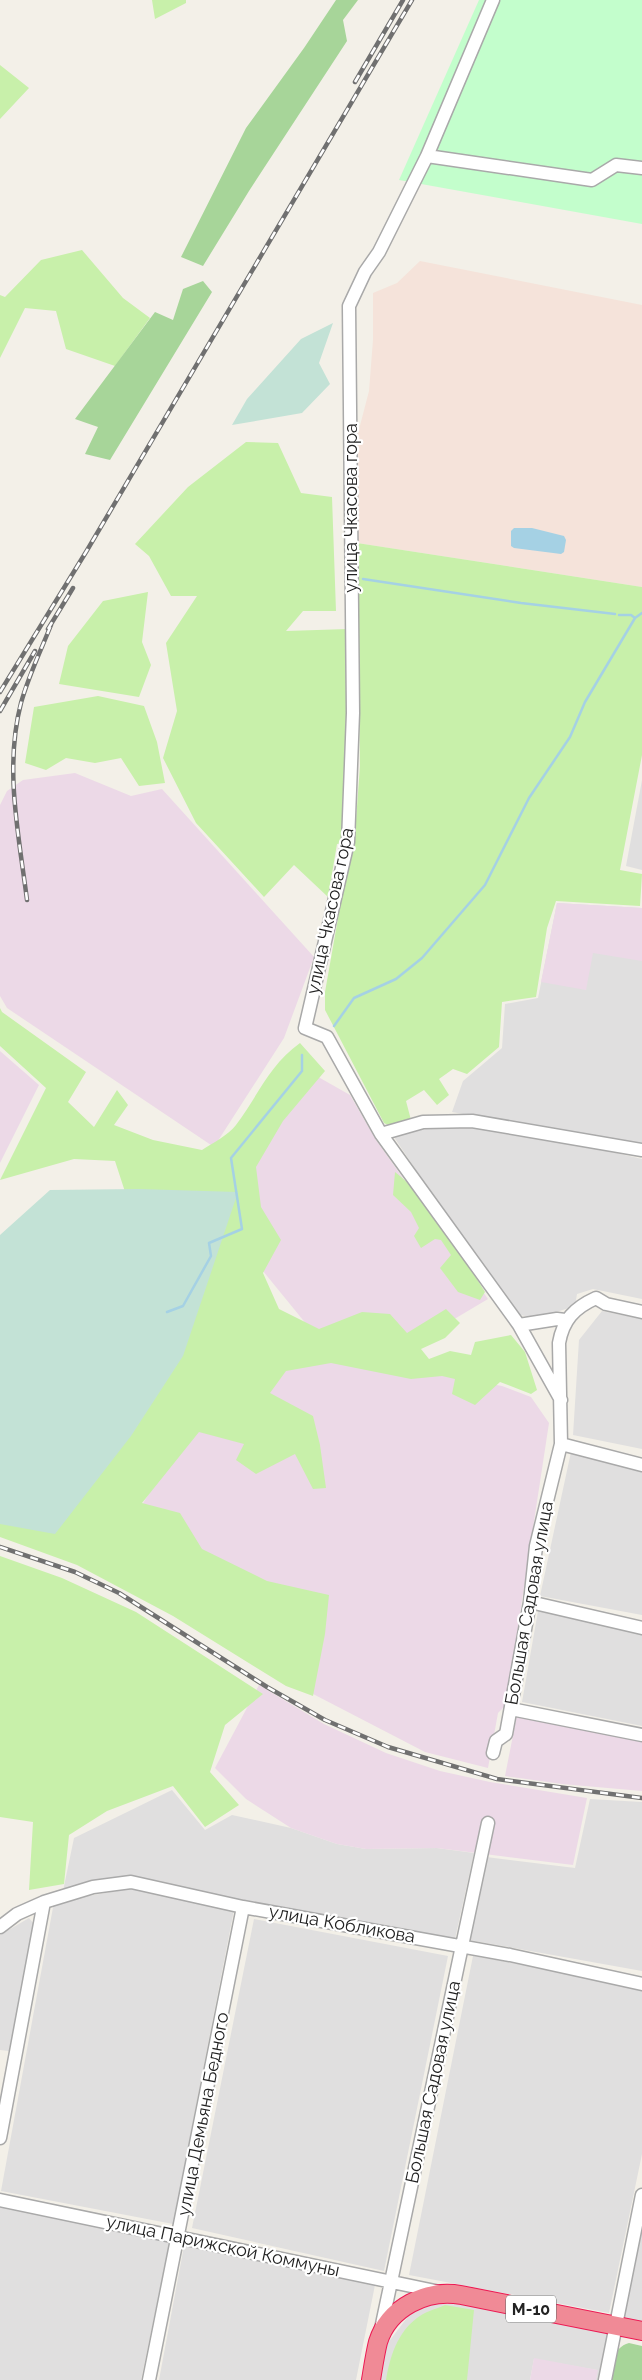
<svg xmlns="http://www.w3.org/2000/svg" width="642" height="2380" font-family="Raleway,sans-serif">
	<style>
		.residential { fill: #e0dfdf }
		.industrial { fill: #ecd9e7 }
		.military { fill: #f5e3da }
		.grass { fill: #c8f0aa }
		.forest { fill: #a7d599 }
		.wetland { fill: #c3e2d6 }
		.park { fill: #c3fecc }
		.water { fill: #a5d1e4 }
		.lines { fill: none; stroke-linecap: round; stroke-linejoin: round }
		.stream { stroke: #a5d1e4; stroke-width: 2.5 }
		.minor-casing { stroke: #a9a9a9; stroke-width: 15 }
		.highway-casing { stroke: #ec1953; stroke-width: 20 }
		.minor { stroke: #fff; stroke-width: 12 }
		.highway { stroke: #f08a96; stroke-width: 18 }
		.rail-casing { stroke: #707070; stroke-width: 4.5 }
		.rail { stroke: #fff; stroke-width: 2.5; stroke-dasharray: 8; stroke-linecap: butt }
		.labels { text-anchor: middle; stroke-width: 4.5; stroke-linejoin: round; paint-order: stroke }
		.shield { fill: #fff; stroke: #646464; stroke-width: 1 }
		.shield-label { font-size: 16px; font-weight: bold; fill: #222 }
		.street-label { font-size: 18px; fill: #222; stroke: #fff }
	</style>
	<rect width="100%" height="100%" fill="#f3f0e8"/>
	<!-- residential -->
	<path class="residential" d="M642 780V870L626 866Z
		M557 903 642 908V1147L452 1112 463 1081 502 1048 505 1004 538 998Z
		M444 1125 526 1132 642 1159V1299L593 1289 577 1294 575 1306 550 1314 534 1318 516 1314 495 1289 392 1134 425 1126Z
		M602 1311 642 1319V1449L573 1435 579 1340Z
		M571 1452 642 1466V1615L540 1596Z
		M538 1611 642 1632V1726L522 1702Z
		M172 1790 205 1830 232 1815 291 1828 337 1844 366 1849 437 1848 474 1853 455 1939 199 1893 130 1877 63 1891 74 1838Z
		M590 1799 642 1802V1971L469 1940 486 1857 575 1868Z
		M134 1888 234 1910 173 2224 1 2191 54 1902Z
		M29 1918 34 1924 9 2051 0 2050V1935Z
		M254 1919 448 1956 384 2271 192 2228Z
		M473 1956 642 1986V2154L609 2313 409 2275Z
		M0 2207 170 2240 141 2380H0Z
		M642 2222V2325L622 2321Z
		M184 2246 375 2285 356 2380H159Z
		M446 2299 609 2330 598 2380H596L597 2370 534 2359 530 2380H380L387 2344 410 2314Z"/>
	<!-- industrial -->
	<path class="industrial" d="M75 773 131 796 162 789 314 957 284 1038 214 1147 7 1008 0 996V805L7 791 23 780Z
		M557 903 642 908V961L593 953 586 990 541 982Z
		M0 1051 39 1085 0 1163Z
		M313 1074 350 1095 376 1140 488 1299 414 1343 316 1336 254 1260 245 1167Z
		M327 1353 502 1386 531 1397 549 1423 506 1705 498 1713 488 1768 425 1752 288 1681 102 1572 188 1428 278 1364Z
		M259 1685 324 1724 386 1753 440 1771 490 1782 587 1798 573 1865 437 1848 366 1849 337 1844 291 1828 246 1799 215 1768Z
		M517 1715 642 1738V1791L562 1784 505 1776Z
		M534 2358 598 2370 596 2380H530Z"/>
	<!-- military -->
	<path class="military" d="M420 261 642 305V587L357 543 356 441 369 391 373 340V293L397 283Z"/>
	<!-- grass -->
	<path class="grass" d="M152 0H186V3L155 19Z
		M0 65 29 88 0 119Z
		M82 250 123 298 150 318 115 366 66 349 56 311 25 308 0 358V295L5 297 41 260Z
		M246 442 278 443 301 493 332 497 336 611H303L286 631 348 629 349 737 343 843 337 844 328 897 294 865 264 897 196 823 163 758 177 711 166 643 197 596H171L149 556 135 544 188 487Z
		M357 543 642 587V755L620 870 642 874 640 906 556 901 547 928 536 997 502 1002 499 1047 467 1074 453 1069 439 1079 449 1095 437 1105 424 1090 406 1101 411 1120 390 1126 384 1123 325 1010V992L340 907 354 847 360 766Z
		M148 592 142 642 151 665 139 697 59 684 68 646 103 601Z
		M98 696 144 706 157 742 165 783 139 786 121 758 95 763 66 758 46 770 25 763 34 707Z
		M0 1008 2 1012 86 1072 68 1102 94 1127 117 1090 128 1105 114 1125 153 1140 202 1150C213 1143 228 1135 236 1125 258 1096 269 1065 300 1043L325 1071 283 1121 256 1167 261 1207 281 1240 263 1273 279 1309 319 1329 362 1312 390 1314 407 1333 446 1309 460 1323 445 1338 421 1349 429 1359 450 1351 471 1355 475 1342 511 1335 525 1352 537 1390 531 1394 500 1382 475 1405 452 1394 455 1379 442 1376 411 1379 331 1363 286 1371 270 1393 313 1416 320 1445 326 1488 313 1489 295 1454 256 1474 236 1460 244 1444 199 1432 142 1503 180 1513 202 1549 267 1581 329 1595 325 1634 313 1696 286 1686 173 1616 77 1565 0 1537V1471L142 1244 115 1161 74 1159 0 1180 46 1088 0 1046Z
		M395 1172C429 1198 461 1254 485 1292L480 1300 458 1292 440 1268 451 1255 441 1240 435 1239 421 1248 414 1236 419 1228 411 1212 393 1195Z
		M0 1556 62 1578 136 1612 263 1694 225 1725 210 1772 239 1805 205 1827 173 1786 107 1811 69 1835 64 1884 29 1890 33 1822 0 1817Z
		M445 2305 474 2310 467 2380H386C390 2357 397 2333 417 2318 424 2312 436 2309 445 2305Z"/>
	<!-- forest -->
	<path class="forest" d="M336 0H358L343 20 347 41 249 191 203 266 181 257 246 128 304 48Z
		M203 281 212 292 110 460 85 454 98 427 75 419 155 312 173 320 183 289Z
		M629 2343 642 2346V2380H609C612 2364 612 2348 629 2343Z"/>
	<!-- wetland -->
	<path class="wetland" d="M333 323 319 363 330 384 302 413 232 425 247 399 301 339Z
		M139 1189 238 1192 183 1356 131 1436 55 1534 0 1524V1235L50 1190Z"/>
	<!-- park -->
	<path class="park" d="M479 0H642V224L399 180Z"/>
	<!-- water -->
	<path class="water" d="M514 528H532L564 536 566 540 564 552 561 554 514 548 511 546V531Z"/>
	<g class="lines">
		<!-- stream -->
		<path class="stream" d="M363 579 521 603 615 614
			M619 615H631L635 618
			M334 1026 354 998 396 979 422 958 485 885 529 798 570 737 585 702 635 618 642 613
			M167 1312 183 1306 211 1256 209 1243 242 1229 231 1158 302 1071V1055"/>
		<!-- minor casing -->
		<g class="minor-casing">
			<path id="minor" d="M427 156 493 0
				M381 1134 423 1122 472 1121 642 1150
				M519 1325 557 1319 565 1320
				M561 1400 519 1325 381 1134 327 1037 305 1028 348 842 353 713 349 306 365 272 379 252 427 156 592 180 616 165 642 168
				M561 1444 642 1465
				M530 1602 642 1628
				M511 1709 642 1735
				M493 1753 496 1741 506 1734 530 1602 536 1546 561 1444 559 1343C563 1320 574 1308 596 1298L606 1304 642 1312
				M0 1927 17 1914 44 1902 93 1887 131 1882 243 1907 510 1955 642 1984
				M0 2138 44 1902
				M0 2200 440 2292
				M381 2329 488 1823
				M149 2380 243 1907
				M605 2380 642 2195"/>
		</g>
		<!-- highway casing -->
		<g class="highway-casing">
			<path id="highway" d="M371 2380C373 2368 375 2354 378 2342 389 2307 427 2289 461 2295L642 2331"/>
		</g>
		<!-- minor -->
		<use href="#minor" class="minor"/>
		<!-- highway -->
		<use href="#highway" class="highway"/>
		<!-- rail casing -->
		<g class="rail-casing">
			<path id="rail" d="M355 82 403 0
				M48 629 73 588
				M0 692 86 552 412 0
				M0 711 35 651
				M27 900C19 836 4 768 21 703 28 677 41 650 51 625
				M0 1547 75 1572 119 1593 267 1687 325 1720 388 1747 497 1779 642 1798"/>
		</g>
		<!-- rail -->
		<use href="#rail" class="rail"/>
	</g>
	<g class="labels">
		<!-- shield labels -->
		<rect class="shield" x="506" y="2295.5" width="50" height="27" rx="4"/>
		<g class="shield-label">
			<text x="531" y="2315">М-10</text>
		</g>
		<!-- street labels -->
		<g class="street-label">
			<text transform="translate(351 508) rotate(-90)" y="6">улица Чкасова гора</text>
			<text transform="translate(330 911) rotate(-78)" y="6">улица Чкасова гора</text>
			<text transform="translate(529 1603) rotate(-80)" y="6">Большая Садовая улица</text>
			<text transform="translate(342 1924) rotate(10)" y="6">улица Кобликова</text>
			<text transform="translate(433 2082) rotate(-78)" y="6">Большая Садовая улица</text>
			<text transform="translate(203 2114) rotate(-79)" y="6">улица Демьяна Бедного</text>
			<text transform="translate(223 2246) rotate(12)" y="6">улица Парижской Коммуны</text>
		</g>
	</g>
</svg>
